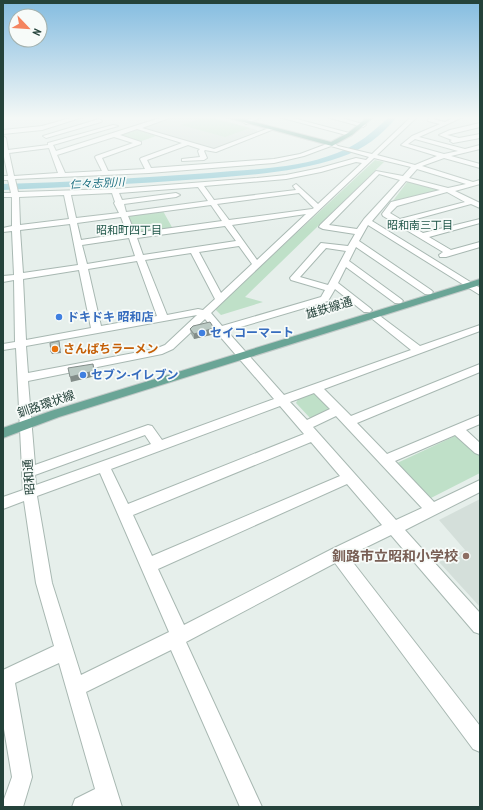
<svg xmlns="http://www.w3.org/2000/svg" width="483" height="810" font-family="'PT Sans Narrow','Noto Sans JP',sans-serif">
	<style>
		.built { fill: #d4dfda }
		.green { fill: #bfe0c8 }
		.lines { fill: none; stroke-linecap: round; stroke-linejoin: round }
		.river { fill: #8ec9d4; fill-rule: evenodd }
		.minor-casing { stroke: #a8b8b2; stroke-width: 2 }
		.major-casing { stroke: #c2cac8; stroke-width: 2 }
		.minor { fill: #fff; fill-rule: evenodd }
		.major { fill: #6aa596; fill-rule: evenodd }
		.wall { fill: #a1aea9 }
		.shaded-wall { fill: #838d89 }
		.building { fill: #bbcac4; stroke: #838d89 }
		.shop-dot { fill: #3f7fe0; stroke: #f7fbf9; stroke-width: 1.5 }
		.food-dot { fill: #e8710a; stroke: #f7fbf9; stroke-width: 1.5 }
		.education-dot { fill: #8d6e63; stroke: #f7fbf9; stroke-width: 1.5 }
		.labels { text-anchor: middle; stroke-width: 3.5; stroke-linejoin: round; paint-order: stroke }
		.far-water-label { font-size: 11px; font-style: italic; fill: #1c6f80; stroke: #f7fbf9 }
		.far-neighbourhood-label { font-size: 11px; fill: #1f5548; stroke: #f7fbf9 }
		.street-label { font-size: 12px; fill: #24423a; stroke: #f7fbf9 }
		.shop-label { font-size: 12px; font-weight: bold; fill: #366cbe; stroke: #f7fbf9; text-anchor: start }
		.food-label { font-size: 12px; font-weight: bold; fill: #c56008; stroke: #f7fbf9; text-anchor: start }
		.near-education-label { font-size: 14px; font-weight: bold; fill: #785e54; stroke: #f7fbf9; text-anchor: end }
	</style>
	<rect width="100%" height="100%" fill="#e6efeb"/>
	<!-- built -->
	<path class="built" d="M175 117H212L257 130V131L260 132 213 149 142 128Z
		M480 499V607L439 562 465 550 439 520Z"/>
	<!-- green -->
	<path class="green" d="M202 118H211L250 128 225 137 181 125Z
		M135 130H139L156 136 139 142 118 135Z
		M375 160 384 162 245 297 263 302 221 315 215 309Z
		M408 181 440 190 392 202Z
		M163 211 173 229 135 234 127 215Z
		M315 393 331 411 311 419 296 403 298 399Z
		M457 435 480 456V473L429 499 395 464Z"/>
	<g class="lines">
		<!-- river -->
		<path class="river" d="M389 117H397C382 135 363 150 341 157 296 173 247 175 200 179 134 184 69 187 3 190V184C72 182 140 178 209 173 251 169 297 169 337 153 358 145 373 132 389 117Z"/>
		<!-- minor casing -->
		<g class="minor-casing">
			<path id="minor" d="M74 117H83L42 130 3 134V130L42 126Z
				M163 117H172L142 128 214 149 269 128 274 129 216 152 205 150 204 151 207 158 204 160 182 161V159L200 157 198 151 200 149 188 145 147 160 151 168 274 159 300 154 332 142 338 146 372 154 411 117H417L377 155 415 165 437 156 401 145 412 136 440 124 428 121 429 117H434L433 119 445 122 455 117H463L419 137 465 149 480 145V149L451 156 480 164V168L444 158 422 166 473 182 480 180V184L455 191 480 203V208L471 204 405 222 423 233 480 219V223L429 237 451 250 480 242V247L446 257H440L439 255 443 252 383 216 382 214 391 202 440 190 406 181 372 221 480 288V295L368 225 359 241 431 290 433 292 431 294H425L356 247 349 261 401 299 403 301 401 303H395L346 267 338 283 370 308 372 310 370 312H364L335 289 328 301 227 331 284 395 411 350 370 317 368 315 370 313H376L420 346 480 325V331L324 389 351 416 480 364V372L357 423 387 454 480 415V424L466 430 480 443V455L475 453 455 435 395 461 434 502 480 480V492L405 530 480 613V634L474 632 391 535 348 556 480 726V752L473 749 335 563 186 642 262 807H240L171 650 86 692 122 807H72L75 799 95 789 59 663 15 683 32 777 23 807H3V802L12 777 3 723V670L54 646 36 583 24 501 3 509V497L23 490 16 348 3 350V344L15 342 14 280 3 282V276L14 275 12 231 3 232V228L12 226V197H3V193H11L8 180H3V176H8L3 152V136L6 138 8 150 48 145V143L113 125 118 126 53 145 56 151ZM137 129 182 143 141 158 140 159 145 169 108 171 102 158 141 144V142L120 135ZM114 137 133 143 96 156 95 157 102 171 65 173 57 155ZM415 139 458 151 444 154 408 144ZM331 146 369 157 366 160 356 158 320 168 286 175 257 178 115 189 18 192 15 179 149 173 274 163 304 156ZM49 148 58 173 14 176 9 153ZM374 158 411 167 403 176 376 171 320 225 319 227 323 229 355 234 348 246 321 243 290 278 291 280 325 290 321 297 222 326 211 313ZM356 162 362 163 318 204 296 184 293 186 296 190 214 200 204 186 286 179 321 172ZM417 169 466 184 448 188 409 178ZM379 174 400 180 364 219 357 229 329 225ZM198 187 208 201 126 212 124 204 176 197 180 195 176 193 122 200 119 193ZM447 192 465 202 400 219 390 213 397 206ZM112 193 115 202 114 203 119 213 76 218 71 195ZM299 193 314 208 312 209 229 220 217 204ZM64 195 69 219 20 225 19 197ZM211 205 222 221 135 233 128 216ZM306 214 257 260 232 225ZM121 217 127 233 81 240 77 223ZM70 224 78 265 23 273 20 230ZM225 226 236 241 143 255 137 238ZM129 238 135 256 87 264 82 245ZM239 246 252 264 221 293 199 252ZM326 248 346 251 328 285 300 277ZM191 253 215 299 203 310 198 309 167 315 145 260ZM137 261 157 316 101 326 88 269ZM79 270 91 328 26 340 23 279ZM197 315 165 345 155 349 28 373 26 346ZM205 319 274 399 162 440 152 426 148 425 35 465 28 381 162 354 173 349ZM314 393 330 409 307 420 290 402ZM280 406 304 434 128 504 111 469ZM336 416 422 508 396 520 313 427ZM145 435 151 444 36 485 35 475ZM311 442 340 476 152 556 133 515ZM100 473 169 632 81 675 52 583 37 496ZM347 484 382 525 332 549 184 625 158 569Z
				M254 117H262L246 124 243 122Z
				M279 117H289L353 134 350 136Z
				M327 117H338L366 125 363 127Z
				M99 119 102 121 101 122 46 138 43 136Z
				M480 123V127L447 135 459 138 480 134V138L453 143 450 141 452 140 439 135 450 130Z"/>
		</g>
		<!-- major casing -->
		<g class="major-casing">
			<path id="major" d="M225 117H235L331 142 348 133 368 117H374L352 135 332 146Z
				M480 279V285L59 417 3 438V428L51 411Z"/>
		</g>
		<!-- minor -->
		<use href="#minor" class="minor"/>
		<!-- major -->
		<use href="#major" class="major"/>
	</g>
	<!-- wall -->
	<path class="wall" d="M190 329 215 334 194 339 191 334Z"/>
	<!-- shaded-wall -->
	<path class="shaded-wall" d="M214 328 215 334 194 339V334Z
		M59 341 61 353 52 354 51 352Z
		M93 364 96 376 71 382 70 377Z"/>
	<!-- building -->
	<path class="building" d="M210 322 214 328 194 334 190 329 193 326Z
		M59 341 60 350 51 352 50 343Z
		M93 364 94 371 70 377 68 368Z"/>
	<!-- sky -->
	<linearGradient id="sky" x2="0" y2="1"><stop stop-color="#84bce0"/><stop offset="0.51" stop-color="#f4f8f6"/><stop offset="1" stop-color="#f4f8f6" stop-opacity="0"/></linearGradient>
	<rect width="483" height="231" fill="url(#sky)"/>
	<!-- markers -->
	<g class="shop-dot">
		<circle cx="59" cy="317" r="4"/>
		<circle cx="202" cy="333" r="4"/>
		<circle cx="83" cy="375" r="4"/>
	</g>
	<circle class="food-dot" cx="55" cy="349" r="4"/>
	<circle class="education-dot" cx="466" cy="556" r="4"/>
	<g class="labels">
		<!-- far-water labels -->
		<g class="far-water-label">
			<text transform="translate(97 183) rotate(-3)" y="4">仁々志別川</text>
		</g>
		<!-- far-neighbourhood labels -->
		<g class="far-neighbourhood-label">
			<text x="420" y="229">昭和南三丁目</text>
			<text x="129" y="234">昭和町四丁目</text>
		</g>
		<!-- street labels -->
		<g class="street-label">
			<text transform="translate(329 308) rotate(-17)" y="4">雄鉄線通</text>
			<text transform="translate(46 404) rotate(-19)" y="4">釧路環状線</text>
			<text transform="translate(29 477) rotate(-94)" y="4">昭和通</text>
		</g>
		<!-- shop labels -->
		<g class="shop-label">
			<text x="67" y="321">ドキドキ 昭和店</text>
			<text x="210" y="337">セイコーマート</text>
			<text x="91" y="379">セブン-イレブン</text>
		</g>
		<!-- food labels -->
		<g class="food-label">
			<text x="63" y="353">さんぱちラーメン</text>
		</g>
		<!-- near-education labels -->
		<g class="near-education-label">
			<text x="458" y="561">釧路市立昭和小学校</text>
		</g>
	</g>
	<!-- border -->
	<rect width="483" height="810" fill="none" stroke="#24423a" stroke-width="8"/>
	<!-- north arrow -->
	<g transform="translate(28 28) rotate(115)"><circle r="19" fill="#f7fbf9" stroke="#a3b1ad"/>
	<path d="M0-3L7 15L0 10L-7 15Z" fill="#f4845f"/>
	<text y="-6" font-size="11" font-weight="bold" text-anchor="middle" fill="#24423a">N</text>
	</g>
</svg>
